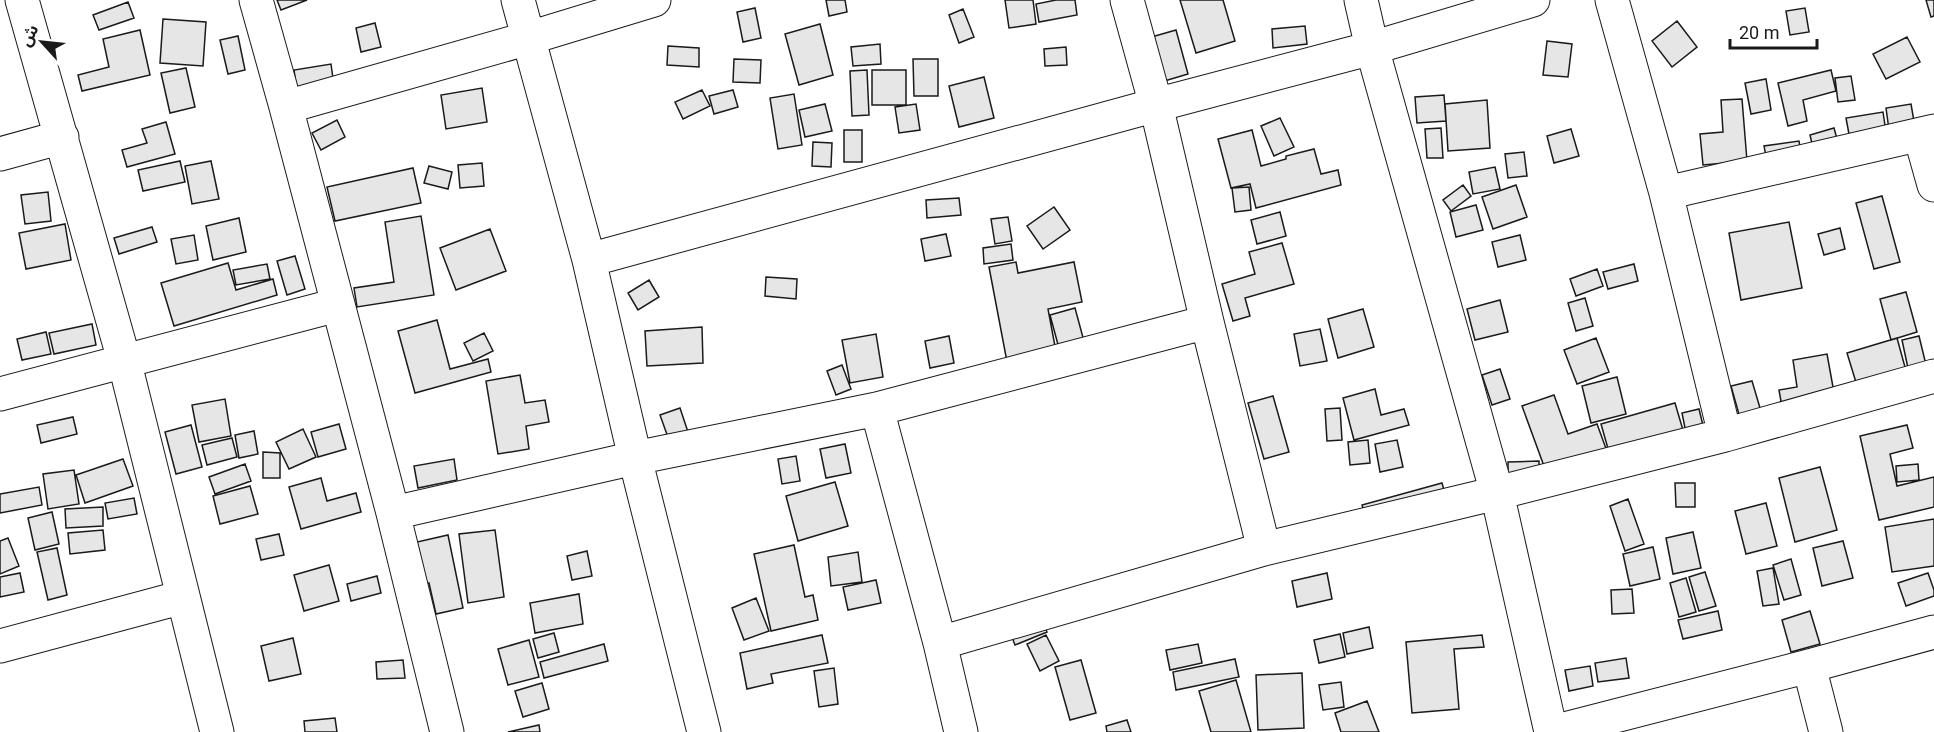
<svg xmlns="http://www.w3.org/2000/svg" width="1934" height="732" font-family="Roboto,'Noto Sans Arabic',sans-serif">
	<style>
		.building { fill: #e6e6e6; stroke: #1a1a1a; stroke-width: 1.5 }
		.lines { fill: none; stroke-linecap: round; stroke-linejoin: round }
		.minor-casing { stroke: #1a1a1a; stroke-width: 35 }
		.minor { stroke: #fff; stroke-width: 33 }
	</style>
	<rect width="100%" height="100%" fill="#fff"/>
	<!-- building -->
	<path class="building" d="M277 0H307L281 10Z
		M826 0H845L847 12 829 16Z
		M1005 0H1033L1036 24 1009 28Z
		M1056 0H1075L1077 15 1039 22 1036 4Z
		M1180 0H1223L1235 41 1196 53Z
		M1926 0H1934V16L1931 17Z
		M128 2 134 18 99 30 93 15Z
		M755 8 761 38 743 42 737 12Z
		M1805 8 1809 32 1790 35 1786 11Z
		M963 9 974 37 959 43 949 15Z
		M163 19 206 22 203 66 160 63Z
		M1677 21 1697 47 1672 67 1652 41Z
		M375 23 381 47 361 52 356 28Z
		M820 24 833 75 799 85 785 34Z
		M1305 26 1307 44 1273 48 1272 29Z
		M140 30 150 75 82 91 78 75 109 67 103 39Z
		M1176 30 1188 74 1161 82 1148 38Z
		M238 36 245 70 228 74 220 40Z
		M1907 37 1920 62 1886 79 1873 54Z
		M1547 41 1572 44 1568 77 1543 75Z
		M880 44 881 64 853 66 851 47Z
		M668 46 699 48V67L667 65Z
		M1066 47 1067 65 1045 66 1044 49Z
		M734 59 761 60 760 83 733 82Z
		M913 59H938V96H914Z
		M331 64 334 86 297 91 294 70Z
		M186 68 195 107 170 113 161 73Z
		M867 70 869 115 852 116 850 71Z
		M872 70H906V105H872Z
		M1831 70 1836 91 1803 100 1807 121 1788 126 1778 83Z
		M1851 76 1855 100 1838 102 1835 78Z
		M984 77 994 118 959 127 949 86Z
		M1766 79 1771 110 1751 114 1745 83Z
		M482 88 487 122 446 129 441 95Z
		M702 90 710 106 683 119 675 102Z
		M733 90 738 107 714 114 709 96Z
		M794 94 802 145 778 149 770 98Z
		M1444 95 1446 121 1417 123 1415 97Z
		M1742 99 1747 161 1703 165 1700 134 1723 132 1721 100Z
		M1487 100 1490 148 1448 151 1445 104Z
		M825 104 832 131 805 137 799 110Z
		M916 104 920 130 899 133 895 107Z
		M1911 104 1916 133 1890 137 1886 108Z
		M1883 112 1887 139 1851 145 1846 118Z
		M1280 118 1294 147 1274 156 1261 126Z
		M337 120 345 137 321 150 312 133Z
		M166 122 175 154 127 167 122 150 147 143 142 129Z
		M1441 128 1443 158H1427L1425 129Z
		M1834 128 1840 150 1815 157 1810 135Z
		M1571 129 1579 156 1554 163 1547 136Z
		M844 130H862V162H844Z
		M1252 130 1261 166 1286 159V156L1314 149 1321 174 1338 170 1341 185 1256 208 1250 184 1231 188 1218 139Z
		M1799 141 1802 161 1768 167 1764 146Z
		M813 142 832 143 831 167 812 166Z
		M1524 152 1527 176 1508 178 1505 154Z
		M180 161 185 182 143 191 138 170Z
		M211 161 219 199 192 204 185 166Z
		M482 163 484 186 460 188 458 165Z
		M429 166 452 172 448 189 424 183Z
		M1495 167 1500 189 1473 194 1469 172Z
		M413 168 421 203 335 221 327 187Z
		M1463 185 1471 196 1451 211 1443 200Z
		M1516 185 1527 217 1493 229 1482 197Z
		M1249 187 1251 210 1235 212 1232 188Z
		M48 192 51 221 25 224 21 195Z
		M1882 196 1900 262 1874 269 1856 203Z
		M959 198 961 215 927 218 926 200Z
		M1476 205 1483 230 1456 237 1450 212Z
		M1054 207 1070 230 1043 249 1027 226Z
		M1280 212 1286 236 1257 244 1251 220Z
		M421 216 434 295 357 307 354 288 394 282 385 222Z
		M1008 217 1012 241 995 244 991 219Z
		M239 218 246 252 213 260 206 226Z
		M1789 222 1802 288 1741 300 1729 233Z
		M65 224 71 260 26 269 19 233Z
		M152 227 157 242 119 254 114 238Z
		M1840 228 1845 249 1824 255 1818 234Z
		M490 229 506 271 456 290 440 248Z
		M946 234 951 256 925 261 921 239Z
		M194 235 198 260 176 264 171 239Z
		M1520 235 1526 260 1498 267 1492 242Z
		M1282 243 1294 284 1245 298 1250 316 1233 321 1222 284 1255 274 1249 252Z
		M1011 244 1013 260 984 264 983 248Z
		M295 256 305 289 287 295 277 261Z
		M1016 262 1018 273 1074 262 1082 302 1048 309 1057 357 1008 367 989 267Z
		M228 263 236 290 273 279 277 295 174 326 161 283Z
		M267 264 270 279 236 285 233 270Z
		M1634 264 1638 281 1608 289 1603 272Z
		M1597 269 1603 286 1576 296 1570 279Z
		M766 277 797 279 796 299 765 296Z
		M649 280 659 297 638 310 628 293Z
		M1906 292 1917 332 1891 340 1880 299Z
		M1585 298 1593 326 1576 331 1568 303Z
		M1500 300 1508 332 1475 340 1467 309Z
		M1075 308 1085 345 1060 352 1050 315Z
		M1363 309 1374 347 1338 358 1328 319Z
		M437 320 450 369 488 359 491 372 415 393 398 331Z
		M92 324 96 345 54 354 49 333Z
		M702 327 703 363 647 366 645 331Z
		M1320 329 1327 361 1300 366 1294 334Z
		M46 332 51 354 22 360 17 339Z
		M484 333 493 351 473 361 464 343Z
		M876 334 883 377 850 383 842 340Z
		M949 336 954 363 930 368 925 341Z
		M1919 336 1927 369 1909 373 1902 340Z
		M1596 338 1609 372 1577 384 1564 350Z
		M1897 338 1908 378 1859 392 1847 353Z
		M1827 354 1835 398 1782 407 1779 390 1797 387 1793 360Z
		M842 365 851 389 836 395 827 371Z
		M1500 369 1510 399 1492 405 1482 375Z
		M520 375 525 403 545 400 549 422 526 426 529 449 498 454 486 381Z
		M1617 377 1626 414 1591 423 1582 386Z
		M1752 381 1763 418 1742 425 1731 386Z
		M1375 389 1381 415 1404 409 1409 425 1354 440 1343 398Z
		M1554 395 1568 434 1597 424 1608 454 1548 477 1522 406Z
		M1273 396 1289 452 1264 459 1248 403Z
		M225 399 231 436 199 442 192 405Z
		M1675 403 1685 437 1611 459 1601 424Z
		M680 408 694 450 675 457 660 415Z
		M1340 408 1342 440 1327 441 1325 409Z
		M1699 409 1705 434 1687 438 1682 413Z
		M73 417 77 434 41 443 37 425Z
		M339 424 346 449 318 457 311 432Z
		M191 425 202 467 176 474 165 432Z
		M1907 425 1913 448 1890 454 1897 486 1934 477V507L1879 520 1860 436Z
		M303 429 316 457 289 469 276 442Z
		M254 431 258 454 239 458 235 435Z
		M232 438 237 457 207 465 202 445Z
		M1368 440 1370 463 1350 465 1348 442Z
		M1397 440 1403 467 1380 472 1375 444Z
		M845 444 851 473 826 478 820 449Z
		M263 452 280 453V478H263Z
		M796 456 800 481 782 484 778 459Z
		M123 459 133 486 85 503 76 475Z
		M454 459 457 480 418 488 414 466Z
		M1539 461V482L1508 483V462Z
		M245 464 251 481 215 494 209 477Z
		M1918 464 1919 480 1897 482 1896 466Z
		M1820 467 1837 530 1795 542 1779 478Z
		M74 470 79 504 48 509 43 474Z
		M321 478 327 501 356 493 361 512 301 529 289 487Z
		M835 482 848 526 798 541 786 496Z
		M1442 483 1447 501 1367 522 1362 505Z
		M1675 483H1695V507H1676Z
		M250 486 258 514 220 524 213 496Z
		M39 487 42 505 0 513V494Z
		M134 498 137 514 108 519 105 503Z
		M1628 499 1644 544 1625 551 1610 506Z
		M1766 503 1777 546 1746 554 1735 511Z
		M103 507V526L66 528 65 509Z
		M52 512 59 544 35 550 28 518Z
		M1934 519V566L1892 572 1885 527Z
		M103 530 105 550 70 554 68 533Z
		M495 530 504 597 468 603 459 534Z
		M1693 532 1701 568 1673 574 1666 538Z
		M279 534 284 555 261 560 256 539Z
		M448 535 463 608 436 614 429 583 426 584 417 542Z
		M8 538 19 566 0 574V541Z
		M1843 541 1853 578 1822 586 1813 548Z
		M794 545 805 597 813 595 818 620 771 631 754 554Z
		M1653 547 1660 579 1630 586 1623 554Z
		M57 548 67 595 48 600 37 552Z
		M587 551 592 576 572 580 567 556Z
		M858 552 862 582 831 586 828 557Z
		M1791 559 1801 595 1784 600 1773 565Z
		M329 565 339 601 304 611 294 575Z
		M1773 568 1779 604 1763 606 1757 571Z
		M1705 572 1716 606 1699 611 1689 577Z
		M20 573 24 592 0 597V577Z
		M1327 573 1332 599 1297 607 1292 581Z
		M1928 573 1934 590V596L1906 606 1898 583Z
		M377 576 381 593 351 601 347 584Z
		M1686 578 1696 612 1679 617 1670 583Z
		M876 580 881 603 848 610 843 587Z
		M1632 589 1634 613 1612 614 1611 590Z
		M579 594 583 624 535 633 530 603Z
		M756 598 769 631 744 640 732 608Z
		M1038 611 1047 632 1015 645 1007 624Z
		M1718 611 1722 630 1683 639 1678 620Z
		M1810 611 1820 644 1791 652 1782 620Z
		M1369 627 1373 648 1347 654 1343 633Z
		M554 633 559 652 538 658 533 639Z
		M1340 634 1345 657 1319 663 1314 640Z
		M822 635 828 663 771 674 773 683 747 689 740 653Z
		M1046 635 1059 661 1040 671 1027 644Z
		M1482 635 1484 647 1454 649 1459 709 1412 713 1406 642Z
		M293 638 301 674 269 681 261 646Z
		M529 640 539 677 508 685 498 649Z
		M604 644 608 661 544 678 540 662Z
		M1198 644 1202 663 1170 670 1166 650Z
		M1626 658 1629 678 1598 682 1595 663Z
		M1235 659 1239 677 1176 690 1173 672Z
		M403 660 405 678 377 679 376 662Z
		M1081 660 1096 713 1070 720 1055 667Z
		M1590 666 1593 686 1569 691 1565 670Z
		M834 668 838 704 819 707 814 671Z
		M1302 673 1304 728 1258 730 1256 675Z
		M1236 680 1251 732H1211L1199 691Z
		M1341 682 1344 707 1323 710 1319 685Z
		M542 683 549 709 523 717 515 691Z
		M1367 701 1379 732H1341L1335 713Z
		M335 718 337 732H305L304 721Z
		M1127 720 1131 732H1107L1106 726Z
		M539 725 540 732H508Z"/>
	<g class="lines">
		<!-- minor casing -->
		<g class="minor-casing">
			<path id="minor" d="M22 0 124 360 217 732
				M256 0 286 107 393 513 447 732
				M518 0 589 260 635 458 704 732
				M1127 0 1156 105 1207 322 1264 549
				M1361 0 1372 48 1497 493 1551 732
				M1612 0 1666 193 1725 435
				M286 107 529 38 654 0
				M1920 135 1934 185
				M0 154 62 137
				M1666 193 1934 131
				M589 260 1156 105 1372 48 1533 0
				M0 394 337 305
				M877 409 940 643 961 732
				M393 513 635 458 877 409 1207 322
				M940 643 1264 549 1497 493 1725 435 1934 376
				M0 646 183 597
				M1809 666 1826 732
				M1553 732 1809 666 1934 632"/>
		</g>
		<!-- minor -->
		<use href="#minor" class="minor"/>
	</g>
	<!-- north arrow -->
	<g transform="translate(42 42) rotate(297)" stroke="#ffffff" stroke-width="4.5" paint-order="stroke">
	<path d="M0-4.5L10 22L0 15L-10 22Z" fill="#1a1a1a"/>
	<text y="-9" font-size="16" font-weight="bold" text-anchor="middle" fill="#1a1a1a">ش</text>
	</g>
	<!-- scale -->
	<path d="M1730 39v9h87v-9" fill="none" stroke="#1a1a1a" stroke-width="3"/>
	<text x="1739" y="39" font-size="18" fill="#1a1a1a" stroke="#ffffff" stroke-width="4.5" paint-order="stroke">20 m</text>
</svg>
